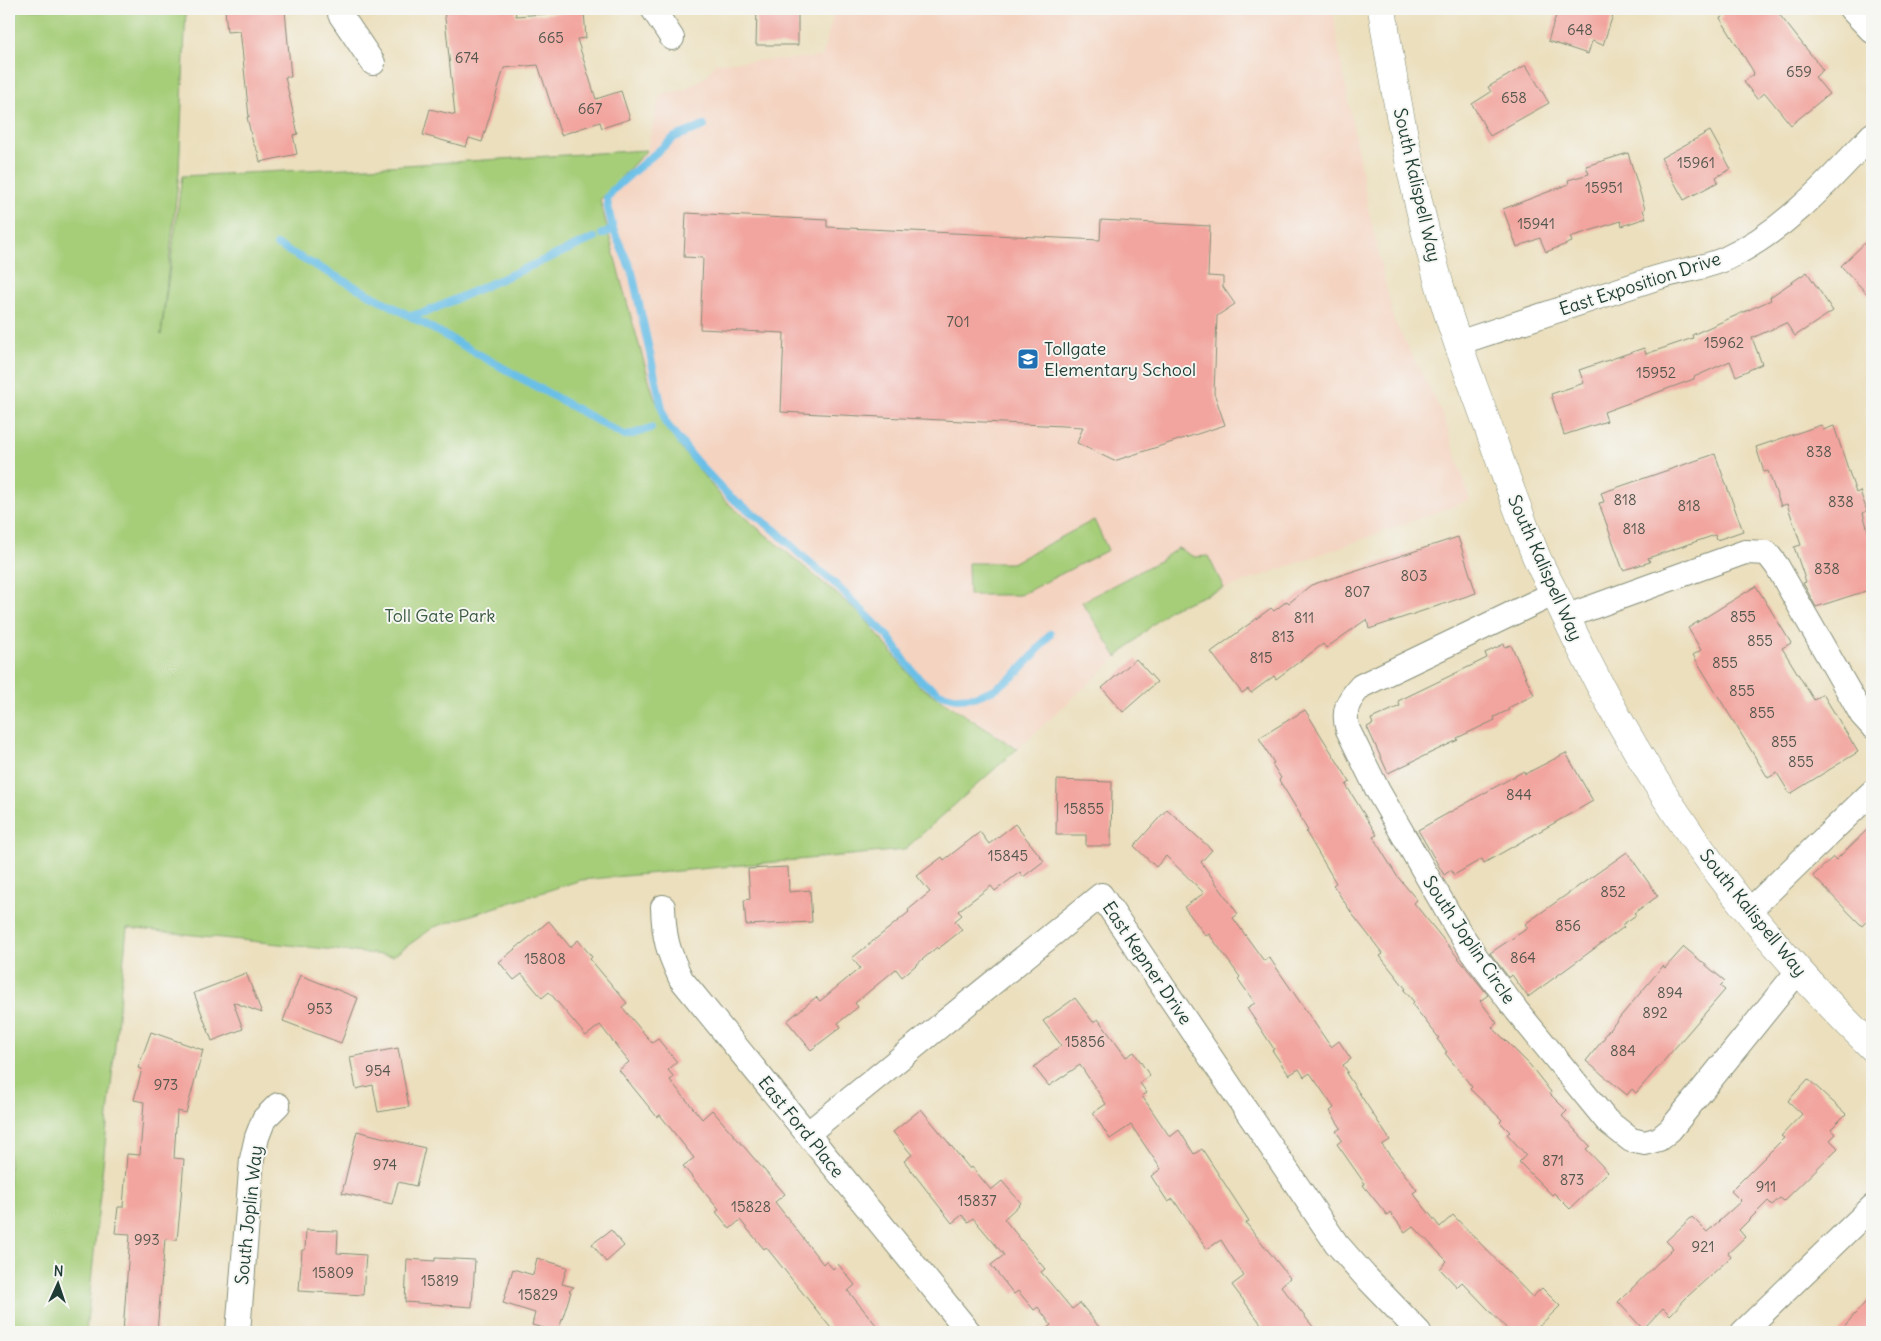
<svg xmlns="http://www.w3.org/2000/svg" width="1881" height="1341" font-family="Delius,sans-serif">
	<style>
		.built { fill: #f4d3c0 }
		.green { fill: #a6ce79; stroke: #628656 }
		.lines { fill: none; stroke-linecap: round; stroke-linejoin: round }
		.stream { stroke: #6bbfe7; stroke-width: 8 }
		.building { fill: #f2a49e }
		.street-casing { stroke: #858e78; stroke-width: 26 }
		.secondary-casing { stroke: #858e78; stroke-width: 29 }
		.street { stroke: #fff; stroke-width: 24 }
		.secondary { stroke: #fff; stroke-width: 28 }
		.labels { text-anchor: middle; stroke-width: 4; stroke-linejoin: round; paint-order: stroke }
		.number-label { font-size: 15px; fill: #54574e }
		.street-label { font-size: 18px; fill: #1f3d34; stroke: #f6f6f2 }
		.poi-label { font-size: 18px; fill: #1f3d34; stroke: #f6f6f2; text-anchor: start }
		.park-label { font-size: 18px; fill: #3a5a42; stroke: #f6f6f2 }
	</style>
	<rect width="100%" height="100%" fill="#f6f6f2"/>
	<filter id="ink" filterUnits="userSpaceOnUse"><feTurbulence type="fractalNoise" baseFrequency=".02" numOctaves="2"/><feDisplacementMap in="SourceGraphic" scale="10" xChannelSelector="R" yChannelSelector="G"/><feConvolveMatrix kernelMatrix="1 2 1 2 8 2 1 2 1" color-interpolation-filters="sRGB"/></filter>
	<filter id="wash" filterUnits="userSpaceOnUse"><feTurbulence type="fractalNoise" baseFrequency=".0096" numOctaves="4" result="noise"/><feDisplacementMap in="SourceGraphic" scale="20" xChannelSelector="R" yChannelSelector="G"/><feGaussianBlur stdDeviation="1.12" result="paint"/><feColorMatrix in="noise" values="0 0 0 0 0 0 0 0 0 0 0 0 0 0 0 0 0 1.4 0 .05"/><feComposite in="paint" operator="in"/></filter>
	<g filter="url(#wash)">
		<rect width="100%" height="100%" fill="#ebdfbd"/>
		<!-- built -->
		<path class="built" d="M835 9H1333L1339 51 1369 212 1394 321 1443 415 1470 500 1170 609 1017 749 918 685 863 616 724 500 680 447 654 397 622 285 600 200 647 150 660 94 685 90 708 75 715 63 822 57Z"/>
		<!-- green -->
		<path class="green" d="M9 9H186L179 172 161 335 182 176 388 166 647 150 600 200 622 285 654 397 680 447 724 500 863 616 918 685 1017 749 904 850 581 880 434 927 393 956 127 928 86 1332H9Z
			M1094 520 1108 550 1020 595H969L968 563H1012Z
			M1178 548 1194 557 1208 556 1224 588 1170 609 1117 657 1082 602 1159 561Z"/>
		<g class="lines">
			<!-- stream -->
			<path class="stream" d="M9 32 14 9
				M704 126 675 137 633 172 613 190 607 198 608 208 613 229 632 272 665 422 696 461 728 495 775 530 801 555 833 582 888 636 907 664 921 681 941 694 957 698 974 697 993 690 1014 676 1032 657 1050 634
				M9 163V234
				M602 234 613 229
				M277 245 410 316 623 435H630L651 428
				M410 316 429 311 594 238"/>
		</g>
		<g id="blocks">
			<!-- building -->
			<path class="building" d="M225 9H265V11L285 10 291 77H285L298 134 293 135 297 154 260 162 258 152 253 143 247 117H249L241 39 240 31 227 32Z
				M444 9H515L516 16 584 11 586 38 577 39 596 99 621 91 630 119 602 128 600 122 561 135 538 65 504 68 482 142 469 138 466 147 423 135 430 109 455 115Z
				M757 9H798V45H756Z
				M1558 9H1615L1603 45 1592 41 1588 54 1548 41Z
				M1719 9H1775L1823 70 1815 77 1829 94 1791 125 1765 93 1757 99 1744 82 1754 74 1753 71 1720 18 1723 17Z
				M1526 65 1549 103 1490 136 1472 104 1491 92 1488 87Z
				M1710 131 1731 169 1716 177 1718 182 1684 200 1661 158Z
				M1628 153 1645 209 1643 210 1646 218 1622 226 1621 221 1570 237 1572 242 1546 252 1540 238 1517 247 1503 209 1569 184 1568 180 1589 174 1586 166Z
				M686 213 827 220V227L1100 240 1101 220 1210 226 1208 276 1223 277V287L1235 304 1217 316 1214 393 1225 425 1114 461 1077 443 1083 427 781 412 784 333 700 329 703 258 684 257Z
				M1872 236V299L1841 266Z
				M1807 272 1833 311 1795 336 1786 323 1752 338 1762 364 1736 376 1730 361 1694 377V379L1604 412 1607 421 1564 435 1551 394 1584 383 1579 370 1644 348 1646 354 1693 338 1692 335 1771 300 1770 297Z
				M1821 425 1823 430 1834 426 1856 493 1860 491 1867 511 1863 513 1872 545V589L1816 607 1803 583 1806 582 1794 547 1801 545 1787 504 1781 506 1768 471 1764 472 1756 447Z
				M1715 454 1743 531 1717 540 1715 535 1648 558 1650 562 1623 570 1599 503 1604 502 1601 493Z
				M1458 537 1476 593 1369 629 1367 619 1326 648 1323 644 1276 679 1274 676 1251 693 1248 689 1242 693 1211 652 1271 608 1274 611 1287 601 1289 603 1311 585Z
				M1756 586 1791 643 1782 648 1814 700 1823 694 1858 752 1790 794 1777 773 1768 778 1693 655 1701 650 1688 628Z
				M1504 644 1505 647 1511 645 1534 695 1508 708 1509 710 1494 717 1495 720 1457 738 1458 740 1388 773 1367 727 1373 724 1371 719 1400 706 1398 701 1487 658 1485 653Z
				M1136 659 1157 682 1123 712 1102 688Z
				M1305 710 1350 782 1346 785 1377 835 1373 837 1397 876 1417 900 1414 903 1488 995 1480 1001 1497 1023 1492 1027 1530 1065 1551 1092 1550 1094 1567 1111 1562 1116 1590 1146 1586 1149 1608 1172 1570 1209 1554 1193 1552 1195 1519 1162 1526 1155 1507 1134 1510 1132 1500 1122 1502 1120 1470 1089 1472 1087 1445 1053 1447 1052 1437 1039 1439 1038 1412 1004 1414 1002 1404 990 1406 989 1380 956 1383 954 1353 915 1333 885 1336 883 1306 832 1308 831 1300 817 1301 816 1279 780 1281 778 1272 764 1274 763 1259 738Z
				M1566 753 1593 801 1484 863 1482 859 1454 875 1451 870 1444 875 1418 830 1524 771 1525 774Z
				M1057 780 1112 782 1111 846H1086V835H1056Z
				M1167 809 1212 850 1201 862 1238 914 1233 918 1264 961 1269 957 1331 1047 1339 1041 1351 1059 1343 1065 1348 1072 1346 1073 1390 1140 1382 1145 1417 1190 1413 1193 1440 1227 1453 1215 1532 1297 1542 1288 1560 1306 1533 1332H1510L1462 1282 1457 1287 1440 1269 1447 1261 1413 1226 1405 1232 1390 1212 1387 1215 1363 1185 1365 1184 1337 1144 1342 1140 1336 1131 1341 1128 1330 1111 1334 1108 1310 1073 1304 1077 1299 1069 1289 1075 1272 1050 1274 1049 1247 1008 1255 1003 1238 979 1240 977 1209 934 1206 936 1184 907 1204 893 1166 856 1156 867 1134 846Z
				M1015 824 1044 861 1023 877 1020 872 995 891 991 886 958 911 962 915 955 921 962 930 938 949 937 947 902 977 896 969 855 1003 858 1007 838 1023 841 1027 811 1050 787 1021 816 997 820 1001 860 968 852 958 909 912 908 910 930 892 917 876 942 857 944 860 980 832 989 844Z
				M1872 825V915L1862 926 1813 876 1833 857 1836 860Z
				M1627 852 1658 896 1634 913 1636 915 1622 925 1624 927 1528 997 1512 975 1509 978 1490 953 1528 928 1525 924Z
				M788 867 789 892 810 890 812 922 746 925 744 900 750 899 748 869Z
				M549 921 570 947 578 940 592 957 590 959 627 1003 622 1007 652 1043 658 1039 677 1062 668 1070 674 1077 670 1080 702 1119 712 1110 785 1194 775 1202 823 1264 826 1261 833 1269 838 1264 855 1285 848 1291 882 1332H834L766 1247 764 1249 740 1220 730 1229 716 1212 719 1210 683 1166 694 1158 660 1115 657 1117 619 1070 629 1062 600 1025 586 1036 549 992 542 998 522 974 514 980 499 962Z
				M1684 947 1725 981 1720 986 1725 990 1636 1093 1632 1089 1627 1095 1586 1061 1605 1037 1604 1036 1663 966 1665 968Z
				M246 973 262 1013 233 1002 243 1029 212 1041 194 993Z
				M300 975 358 998 341 1043 283 1021Z
				M1075 998 1093 1022 1098 1019 1126 1057 1134 1052 1150 1076 1140 1083 1147 1093 1142 1096 1170 1137 1179 1130 1194 1154 1202 1149 1249 1221 1246 1223 1290 1278 1281 1286 1317 1332H1267L1232 1285 1244 1276 1221 1240 1207 1249 1173 1199 1168 1202 1151 1176 1161 1169 1131 1125 1110 1139 1093 1113 1106 1104 1080 1065 1049 1086 1034 1067 1061 1045 1043 1021Z
				M151 1032 203 1050 186 1113 177 1111 174 1158 184 1159 180 1210 177 1240 165 1239 157 1332H123L130 1234 115 1233 118 1207H123L127 1154 140 1155 144 1102 134 1100 142 1069 138 1068Z
				M398 1048 409 1107 378 1112 373 1085 356 1089 350 1057Z
				M1808 1079 1846 1114 1831 1129 1836 1134 1830 1140 1838 1148 1784 1201 1780 1198 1772 1205 1768 1201 1739 1230 1745 1237 1728 1253 1731 1257 1688 1296 1670 1315 1663 1308 1643 1329 1618 1302 1673 1248 1666 1241 1692 1217 1707 1232 1741 1201 1731 1191 1784 1138 1781 1136 1802 1114 1788 1101Z
				M921 1109 970 1169 972 1167 991 1190 1002 1181 1021 1203 1004 1219 1045 1269 1041 1272 1072 1309 1080 1303 1103 1332H1042L1051 1325 1038 1307 1034 1310 1018 1291 1014 1294 991 1265 1004 1255 973 1218 968 1222 962 1215 952 1223 904 1161 912 1155 893 1132Z
				M357 1131 425 1148 416 1186 398 1182 392 1204 342 1193Z
				M306 1230 338 1231 337 1253 366 1255 363 1295 299 1291 302 1250H305Z
				M611 1230 624 1246 606 1262 592 1244Z
				M435 1258 475 1260 472 1307 405 1302 407 1259 435 1261Z
				M537 1258 567 1267 562 1284 574 1287 569 1291 571 1292 558 1332 532 1325 535 1313 503 1303 513 1269 533 1275Z
				M1872 1295V1332H1839Z"/>
		</g>
	</g>
	<g filter="url(#ink)">
		<use href="#blocks" fill-opacity="0" stroke="#858e78" stroke-width="1"/>
		<g class="lines">
			<!-- street casing -->
			<g class="street-casing">
				<path id="street" d="M340 9V14L373 63
					M653 9 672 38
					M1851 9 1872 31
					M1458 343C1524 321 1590 300 1656 278 1678 271 1705 268 1725 259 1785 231 1828 182 1872 135
					M1555 593 1361 686C1348 700 1342 711 1348 730L1378 791 1458 930 1476 957 1517 1011 1607 1121 1631 1140 1645 1143 1659 1139 1670 1130 1798 971
					M1565 617 1745 552 1767 553 1777 566 1862 715 1872 726
					M663 907C664 939 668 951 681 979L969 1332
					M1748 912 1872 792
					M807 1134 1101 895 1336 1243 1365 1276 1419 1332
					M238 1332 252 1159 257 1137 264 1119 278 1105
					M1743 1332 1872 1207"/>
			</g>
			<!-- secondary casing -->
			<g class="secondary-casing">
				<path id="secondary" d="M1382 9C1397 109 1417 210 1446 307 1459 350 1476 392 1491 435 1505 475 1520 516 1536 556 1542 570 1550 584 1557 598 1636 771 1735 914 1872 1047"/>
			</g>
			<!-- street -->
			<use href="#street" class="street"/>
			<!-- secondary -->
			<use href="#secondary" class="secondary"/>
		</g>
	</g>
	<!-- icons -->
	<defs>
		<g id="school-square" transform="scale(1.125)"><rect x="-9" y="-9" width="18" height="18" rx="4" fill="#1f6fb2" stroke="#f6f6f2"/><path d="M0-5L7-2L0 1L-7-2ZM-4 1L0 2.5L4 1V4Q0 6-4 4Z" fill="#fff"/></g>
	</defs>
	<g fill-rule="evenodd">
		<use href="#school-square" x="1028" y="359"/>
	</g>
	<g class="labels">
		<!-- number labels -->
		<g class="number-label">
			<text x="1580" y="35">648</text>
			<text x="551" y="43">665</text>
			<text x="467" y="63">674</text>
			<text x="1799" y="77">659</text>
			<text x="1514" y="103">658</text>
			<text x="590" y="114">667</text>
			<text x="1696" y="168">15961</text>
			<text x="1604" y="193">15951</text>
			<text x="1536" y="229">15941</text>
			<text x="958" y="327">701</text>
			<text x="1724" y="348">15962</text>
			<text x="1656" y="378">15952</text>
			<text x="1819" y="457">838</text>
			<text x="1625" y="505">818</text>
			<text x="1841" y="507">838</text>
			<text x="1689" y="511">818</text>
			<text x="1634" y="534">818</text>
			<text x="1827" y="574">838</text>
			<text x="1414" y="581">803</text>
			<text x="1357" y="597">807</text>
			<text x="1743" y="622">855</text>
			<text x="1304" y="623">811</text>
			<text x="1283" y="642">813</text>
			<text x="1760" y="646">855</text>
			<text x="1261" y="663">815</text>
			<text x="1725" y="668">855</text>
			<text x="1742" y="696">855</text>
			<text x="1762" y="718">855</text>
			<text x="1784" y="747">855</text>
			<text x="1801" y="767">855</text>
			<text x="1519" y="800">844</text>
			<text x="1084" y="814">15855</text>
			<text x="1008" y="861">15845</text>
			<text x="1613" y="897">852</text>
			<text x="1568" y="931">856</text>
			<text x="1523" y="963">864</text>
			<text x="545" y="964">15808</text>
			<text x="1670" y="998">894</text>
			<text x="320" y="1014">953</text>
			<text x="1655" y="1018">892</text>
			<text x="1085" y="1047">15856</text>
			<text x="1623" y="1056">884</text>
			<text x="378" y="1076">954</text>
			<text x="166" y="1090">973</text>
			<text x="1553" y="1166">871</text>
			<text x="385" y="1170">974</text>
			<text x="1572" y="1185">873</text>
			<text x="1766" y="1192">911</text>
			<text x="977" y="1206">15837</text>
			<text x="751" y="1212">15828</text>
			<text x="147" y="1245">993</text>
			<text x="1703" y="1252">921</text>
			<text x="333" y="1278">15809</text>
			<text x="440" y="1286">15819</text>
			<text x="538" y="1300">15829</text>
		</g>
		<!-- street labels -->
		<g class="street-label">
			<text transform="translate(1417 185) rotate(77)" y="6">South Kalispell Way</text>
			<text transform="translate(1640 284) rotate(-18)" y="6">East Exposition Drive</text>
			<text transform="translate(1545 568) rotate(66)" y="6">South Kalispell Way</text>
			<text transform="translate(1753 913) rotate(51)" y="6">South Kalispell Way</text>
			<text transform="translate(1469 940) rotate(56)" y="6">South Joplin Circle</text>
			<text transform="translate(1147 963) rotate(56)" y="6">East Kepner Drive</text>
			<text transform="translate(801 1127) rotate(51)" y="6">East Ford Place</text>
			<text transform="translate(249 1215) rotate(-84)" y="6">South Joplin Way</text>
		</g>
		<!-- poi labels -->
		<g class="poi-label">
			<text x="1044" y="355">Tollgate<tspan x="1044" dy="21">Elementary School</tspan></text>
		</g>
		<!-- park labels -->
		<g class="park-label">
			<text x="440" y="622">Toll Gate Park</text>
		</g>
	</g>
	<!-- margin -->
	<rect width="1881" height="1341" fill="none" stroke="#f6f6f2" stroke-width="30"/>
	<!-- north arrow -->
	<g transform="translate(58 1284) rotate(3)" stroke="#f6f6f2" stroke-width="4" paint-order="stroke">
	<path d="M0-4L9 19L0 12L-9 19Z" fill="#1f3d34"/>
	<text y="-8" font-size="14" font-weight="bold" text-anchor="middle" fill="#1f3d34">N</text>
	</g>
</svg>
